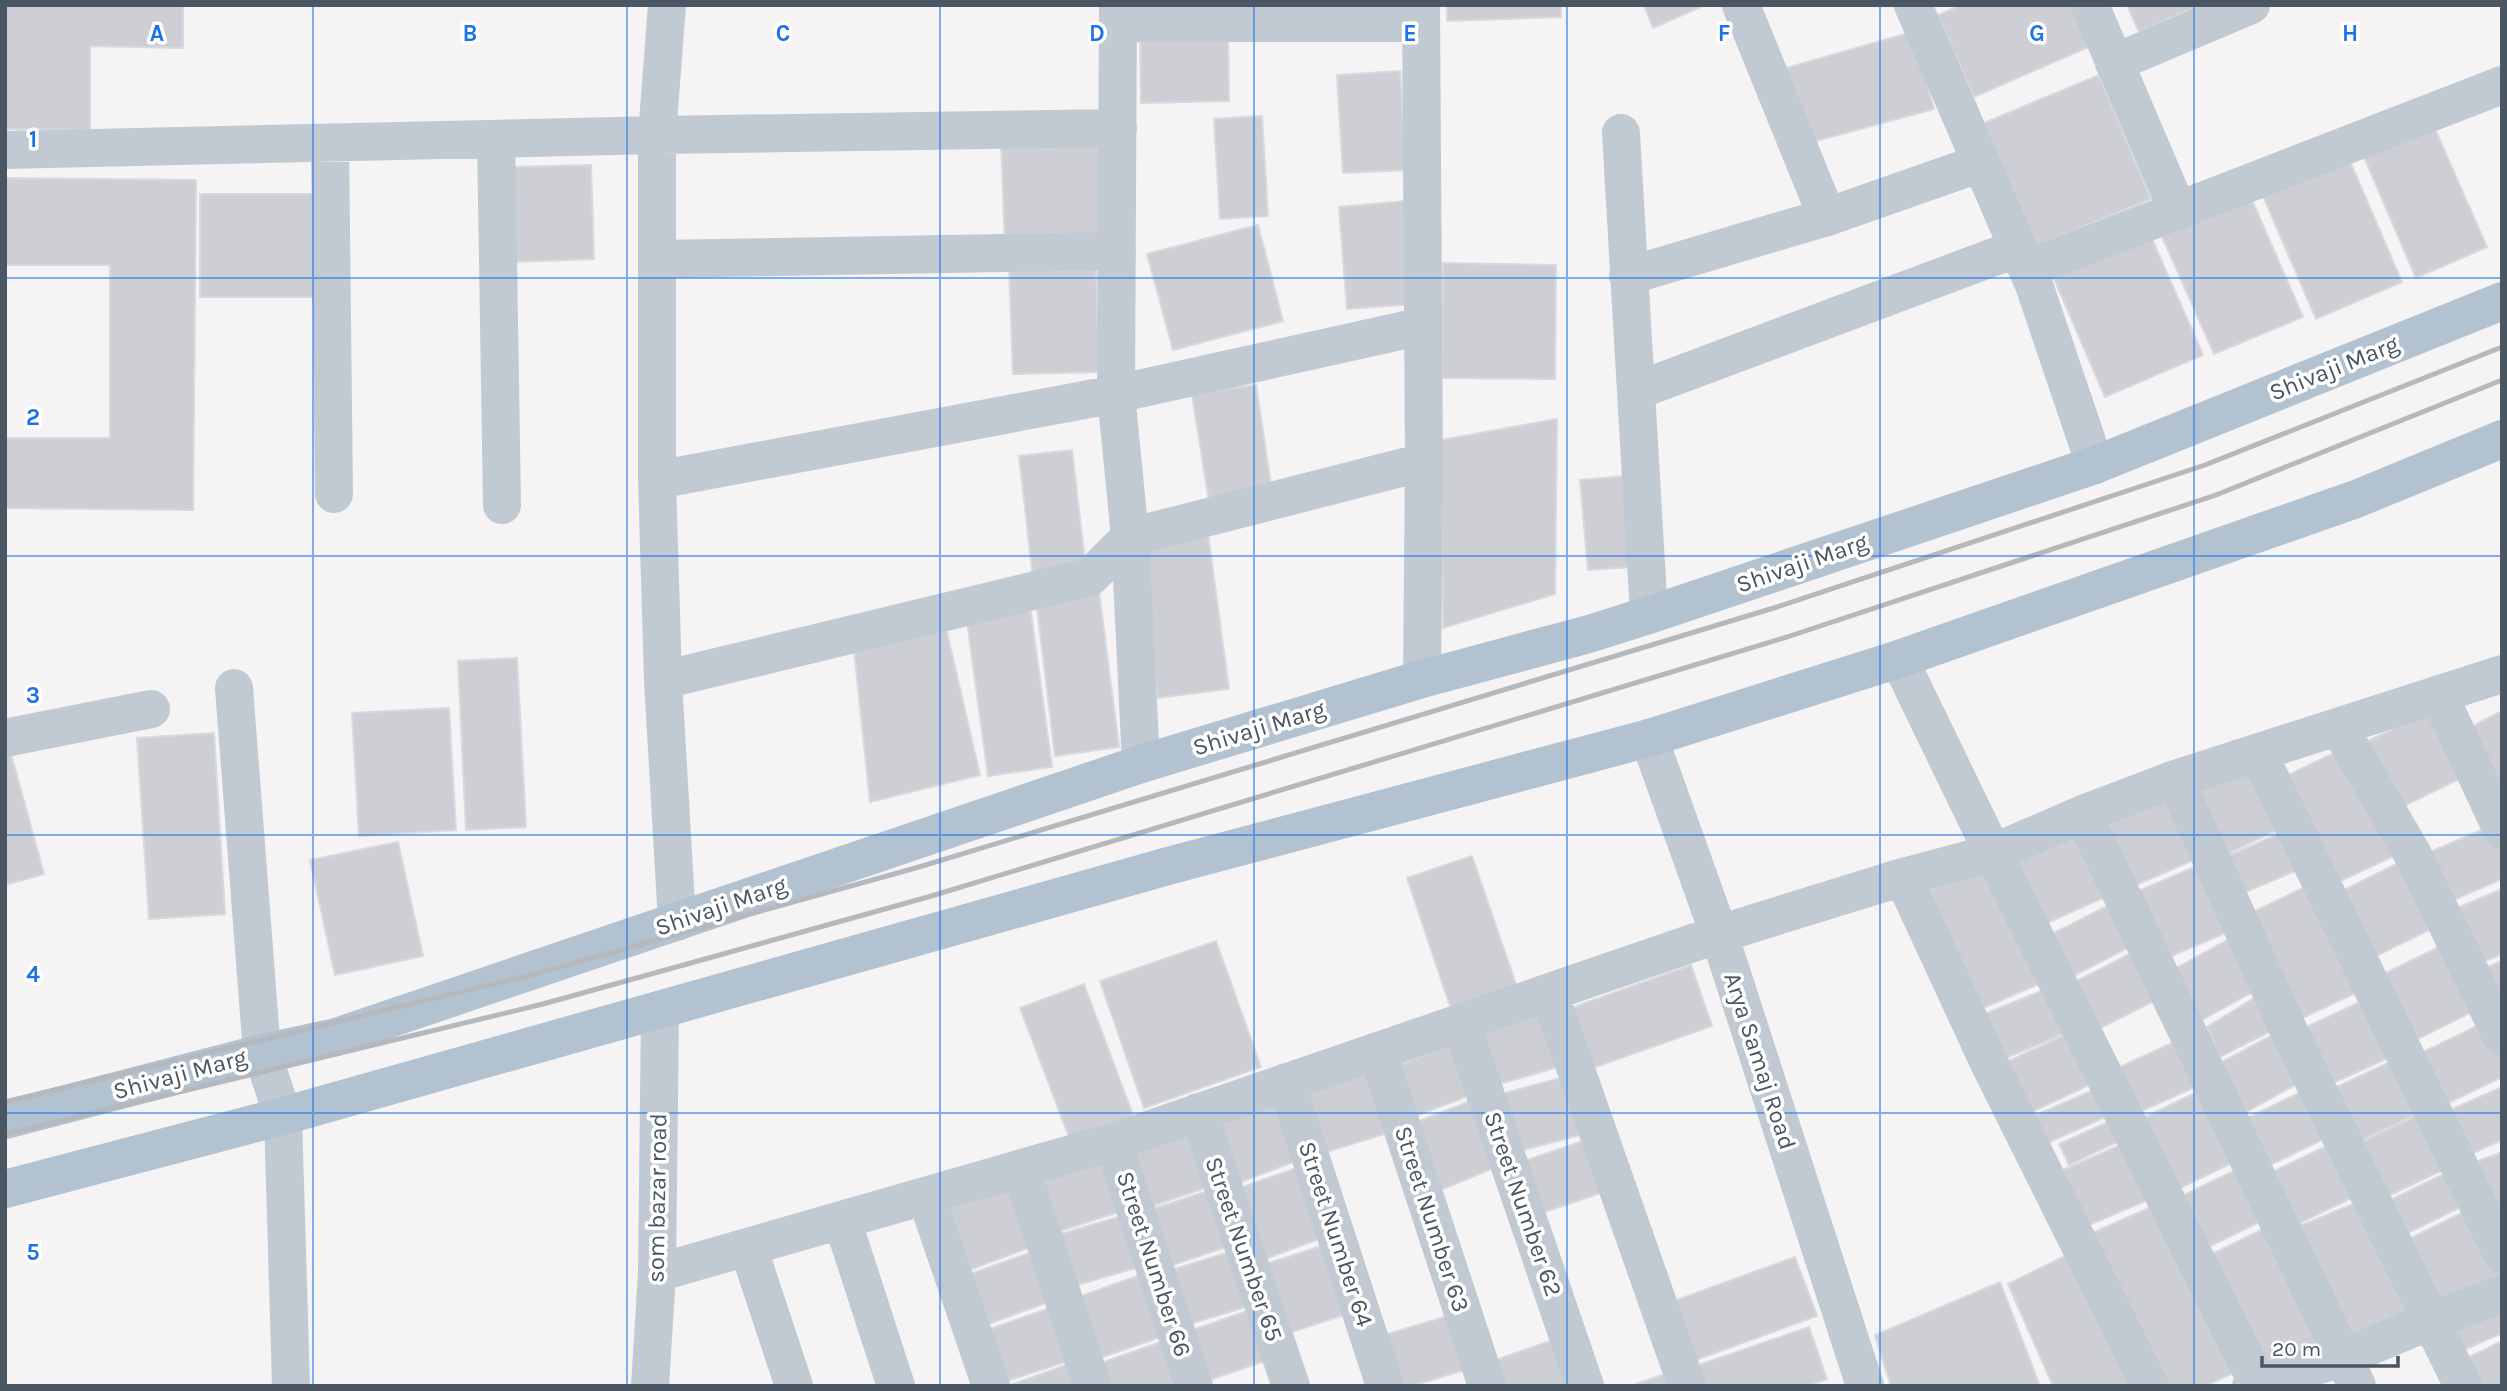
<svg xmlns="http://www.w3.org/2000/svg" width="2507" height="1391" font-family="Karla,sans-serif">
	<style>
		.building { fill: #cdcfd5; stroke: #d7d9de; stroke-width: 2 }
		.lines { fill: none; stroke-linecap: round; stroke-linejoin: round }
		.minor { stroke: #c1cad2; stroke-width: 38 }
		.major { stroke: #b3c2d1; stroke-width: 38 }
		.rail { stroke: #b5b8bd; stroke-width: 5 }
		.grid { fill: none; stroke: #1a73e8; stroke-width: 2; stroke-opacity: 0.55 }
		.labels { text-anchor: middle; stroke-width: 7; stroke-linejoin: round; paint-order: stroke }
		.street-label { font-size: 24px; fill: #4a5661; stroke: #fff }
		.grid-label { font-size: 23px; text-anchor: middle; font-weight: bold; fill: #1a73e8; stroke: #fff; stroke-width: 7; stroke-linejoin: round; paint-order: stroke }
	</style>
	<rect width="100%" height="100%" fill="#f5f3f3"/>
	<!-- building -->
	<path class="building" d="M5 5H183V48L90 46V130L5 129Z
		M1447 5H1561V17L1447 21Z
		M1644 5H1705L1653 28Z
		M1961 5H2075L2093 45 1974 97 1938 15Z
		M2127 5H2201L2139 32Z
		M1912 32 1934 109 1805 144 1783 69Z
		M1228 35 1229 101 1141 103 1140 36Z
		M1400 71 1406 170 1343 173 1337 75Z
		M2099 75 2151 199 2030 249 1979 125Z
		M1262 116 1268 216 1220 219 1214 119Z
		M2431 120 2487 247 2416 278 2361 150Z
		M1106 133 1109 243 1005 247 1001 137Z
		M2346 152 2402 282 2316 319 2260 189Z
		M591 165 594 259 512 262 509 167Z
		M5 178 196 180 193 510 5 508V438H110V265H5Z
		M2249 193 2303 317 2214 354 2160 232Z
		M200 194H318V297H200Z
		M1405 201 1413 304 1347 309 1339 207Z
		M1258 225 1283 321 1173 350 1147 254Z
		M2149 232 2203 355 2105 397 2052 274Z
		M1096 263 1099 372 1013 374 1009 266Z
		M1443 263 1556 265 1555 379 1442 378Z
		M1256 385 1272 492 1209 502 1192 394Z
		M1557 419 1555 594 1443 628 1441 440Z
		M1072 450 1086 571 1033 578 1019 456Z
		M1637 475 1645 566 1588 570 1580 480Z
		M1208 534 1229 689 1158 698 1137 544Z
		M1098 584 1119 747 1055 756 1035 591Z
		M1030 606 1052 767 988 776 966 614Z
		M943 615 980 775 870 802 853 640Z
		M517 658 526 827 466 830 458 661Z
		M449 708 456 830 359 836 352 713Z
		M2431 710 2463 777 2390 813 2356 747Z
		M2502 711V802L2469 728Z
		M214 733 225 914 149 919 137 738Z
		M8 743 44 874 5 885V744Z
		M2344 748 2396 855 2328 887 2276 781Z
		M2259 761 2290 824 2219 858 2189 794Z
		M2174 788 2205 855 2125 890 2095 824Z
		M2495 824 2502 840V879L2447 903 2425 854Z
		M2081 827 2112 894 2036 928 2005 861Z
		M2294 827 2312 864 2231 898 2216 861Z
		M398 842 423 956 335 975 310 860Z
		M1472 856 1517 987 1451 1009 1407 878Z
		M2208 861 2237 928 2158 962 2129 895Z
		M1995 862 2046 981 1972 1013 1920 894Z
		M2400 862 2433 928 2364 962 2332 896Z
		M2317 881 2369 987 2298 1020 2247 915Z
		M2502 889V954L2476 965 2452 910Z
		M2115 902 2137 943 2066 980 2044 938Z
		M2238 934 2267 984 2202 1020 2173 970Z
		M1216 941 1261 1067 1144 1108 1100 981Z
		M2445 944 2478 1009 2406 1045 2373 979Z
		M2139 949 2164 996 2089 1034 2065 987Z
		M2502 961V1014L2480 970Z
		M1691 965 1712 1026 1590 1069 1568 1009Z
		M1084 984 1134 1118 1071 1142 1020 1008Z
		M2051 987 2070 1031 1996 1062 1977 1017Z
		M2264 992 2279 1027 2220 1057 2207 1027Z
		M2370 997 2397 1054 2322 1088 2296 1032Z
		M1546 1012 1562 1066 1496 1085 1480 1031Z
		M2487 1021 2502 1051V1077L2442 1106 2417 1055Z
		M2077 1029 2102 1079 2023 1116 1998 1066Z
		M2278 1032 2304 1080 2241 1115 2214 1066Z
		M2185 1037 2206 1082 2129 1117 2109 1072Z
		M1456 1042 1476 1093 1408 1119 1389 1069Z
		M2396 1059 2421 1112 2351 1145 2326 1092Z
		M1375 1062 1397 1130 1326 1152 1304 1085Z
		M1564 1077 1580 1135 1516 1152 1501 1094Z
		M2105 1085 2117 1112 2043 1145 2031 1117Z
		M2209 1086 2244 1157 2166 1195 2131 1124Z
		M2313 1086 2336 1133 2260 1170 2237 1123Z
		M2502 1087V1140L2463 1158 2443 1113Z
		M1483 1096 1508 1162 1436 1192 1409 1125Z
		M1281 1097 1304 1158 1236 1184 1212 1123Z
		M2424 1112 2449 1167 2378 1201 2353 1146Z
		M2119 1117 2128 1137 2069 1165 2059 1144Z
		M1196 1130 1214 1185 1143 1209 1124 1154Z
		M2341 1139 2366 1191 2290 1228 2264 1176Z
		M1586 1140 1604 1192 1539 1214 1521 1162Z
		M2131 1140 2155 1197 2087 1226 2063 1170Z
		M1107 1147 1128 1209 1057 1232 1037 1171Z
		M2502 1152V1238L2470 1164Z
		M1305 1165 1330 1235 1265 1259 1239 1188Z
		M2246 1165 2270 1217 2194 1254 2169 1202Z
		M2450 1171 2467 1204 2396 1239 2380 1205Z
		M1013 1180 1036 1245 967 1271 943 1206Z
		M1214 1189 1232 1245 1164 1268 1146 1211Z
		M2370 1197 2416 1309 2338 1340 2292 1229Z
		M2164 1201 2240 1370 2205 1386H2158L2090 1234Z
		M2471 1208 2502 1272V1278L2428 1309 2399 1244Z
		M1128 1214 1143 1266 1077 1285 1061 1234Z
		M2273 1224 2330 1340 2263 1373 2206 1257Z
		M1330 1243 1353 1312 1289 1333 1266 1264Z
		M1235 1250 1252 1305 1180 1327 1162 1273Z
		M1035 1251 1054 1300 980 1327 962 1277Z
		M2075 1251 2139 1386H2053L2008 1284Z
		M1795 1257 1817 1316 1693 1361 1671 1302Z
		M1148 1272 1170 1334 1100 1358 1078 1297Z
		M2000 1282 2040 1386H1891L1875 1335Z
		M2502 1302V1333L2459 1352 2450 1331Z
		M1050 1308 1068 1361 1004 1382 986 1330Z
		M1256 1308 1273 1358 1204 1382 1186 1332Z
		M1454 1314 1471 1368 1412 1386H1393L1378 1337Z
		M1809 1327 1827 1379 1806 1386H1699L1693 1367Z
		M1555 1339 1573 1386H1499L1490 1362Z
		M1166 1340 1174 1386H1106L1098 1364Z
		M2502 1341V1386H2481L2467 1358Z
		M1074 1362 1082 1386H1008Z
		M1665 1374 1669 1386H1631Z"/>
	<g class="lines">
		<!-- minor -->
		<path class="minor" d="M667 5 657 135V480L663 680 677 922
			M1118 5 1116 394 1130 537 1141 764
			M1421 5 1424 462 1422 679
			M1741 5 1827 217
			M1913 5 2034 285 2095 465
			M2090 5 2178 211
			M1118 23H1421
			M2114 63 2251 5
			M1621 133 1649 615
			M496 139 502 505
			M330 143 334 494
			M5 150 657 135 1118 128
			M657 259 1117 251
			M2027 269 2502 85
			M1628 276 1827 217 1981 163
			M1636 391 2018 248
			M657 480 1116 394 1423 326
			M1899 659 1993 853 2259 1386
			M663 680 1090 577 1130 537 1424 462
			M234 688 262 1053 283 1116 291 1386
			M2439 695 2502 830
			M2339 727 2413 855 2502 1037
			M5 738 151 709
			M1649 738 1719 934 1865 1386
			M2258 753 2502 1254
			M2175 779 2288 1029 2463 1386
			M2083 814 2357 1386
			M1903 877 1990 1065 2150 1386
			M1549 993 1687 1386
			M1461 1023 1585 1386
			M1377 1051 1487 1386
			M1286 1082 1385 1386
			M1198 1112 1291 1386
			M1113 1142 1194 1386
			M1021 1168 1092 1386
			M926 1196 991 1386
			M842 1220 896 1386
			M748 1247 794 1386
			M657 1273 1113 1142 1719 934 1903 877 1993 853 2083 814 2175 779 2502 674
			M650 1386 657 1273 660 1010
			M2251 1386 2342 1358 2430 1321 2502 1294"/>
		<!-- major -->
		<path class="major" d="M5 1120 262 1053 336 1037 1141 764 1422 679 1589 634 1649 615 2095 465 2502 301
			M5 1189 283 1116 1168 866 1649 738 1899 659 2356 499 2502 439"/>
		<!-- rail -->
		<path class="rail" d="M5 1102 535 974 919 867 1777 607 2205 465 2502 347
			M5 1134 543 1004 928 897 1787 637 2216 495 2502 380"/>
	</g>
	<!-- grid -->
	<path class="grid" d="M313 5V1386M627 5V1386M940 5V1386M1254 5V1386M1567 5V1386M1880 5V1386M2194 5V1386M5 278H2502M5 556H2502M5 835H2502M5 1113H2502"/>
	<g class="labels">
		<!-- street labels -->
		<g class="street-label">
			<text transform="translate(2334 368) rotate(-22)" y="8">Shivaji Marg</text>
			<text transform="translate(1802 563) rotate(-19)" y="8">Shivaji Marg</text>
			<text transform="translate(1259 728) rotate(-17)" y="8">Shivaji Marg</text>
			<text transform="translate(721 906) rotate(-19)" y="8">Shivaji Marg</text>
			<text transform="translate(1760 1061) rotate(72)" y="8">Arya Samaj Road</text>
			<text transform="translate(180 1074) rotate(-15)" y="8">Shivaji Marg</text>
			<text transform="translate(657 1198) rotate(-89)" y="8">som bazar road</text>
			<text transform="translate(1523 1204) rotate(71)" y="8">Street Number 62</text>
			<text transform="translate(1432 1219) rotate(72)" y="8">Street Number 63</text>
			<text transform="translate(1336 1234) rotate(72)" y="8">Street Number 64</text>
			<text transform="translate(1244 1249) rotate(71)" y="8">Street Number 65</text>
			<text transform="translate(1154 1264) rotate(72)" y="8">Street Number 66</text>
		</g>
	</g>
	<g class="grid-label">
		<text x="157" y="41">A</text>
		<text x="470" y="41">B</text>
		<text x="783" y="41">C</text>
		<text x="1097" y="41">D</text>
		<text x="1410" y="41">E</text>
		<text x="1724" y="41">F</text>
		<text x="2037" y="41">G</text>
		<text x="2350" y="41">H</text>
		<text x="33" y="147">1</text>
		<text x="33" y="425">2</text>
		<text x="33" y="703">3</text>
		<text x="33" y="982">4</text>
		<text x="33" y="1260">5</text>
	</g>
	<!-- border -->
	<rect width="2507" height="1391" fill="none" stroke="#4a5661" stroke-width="14"/>
	<!-- scale -->
	<path d="M2262 1356v10h136v-10" fill="none" stroke="#4a5661" stroke-width="3.5"/>
	<text x="2272" y="1356" font-size="21" fill="#4a5661" stroke="#ffffff" stroke-width="5" paint-order="stroke">20 m</text>
</svg>
